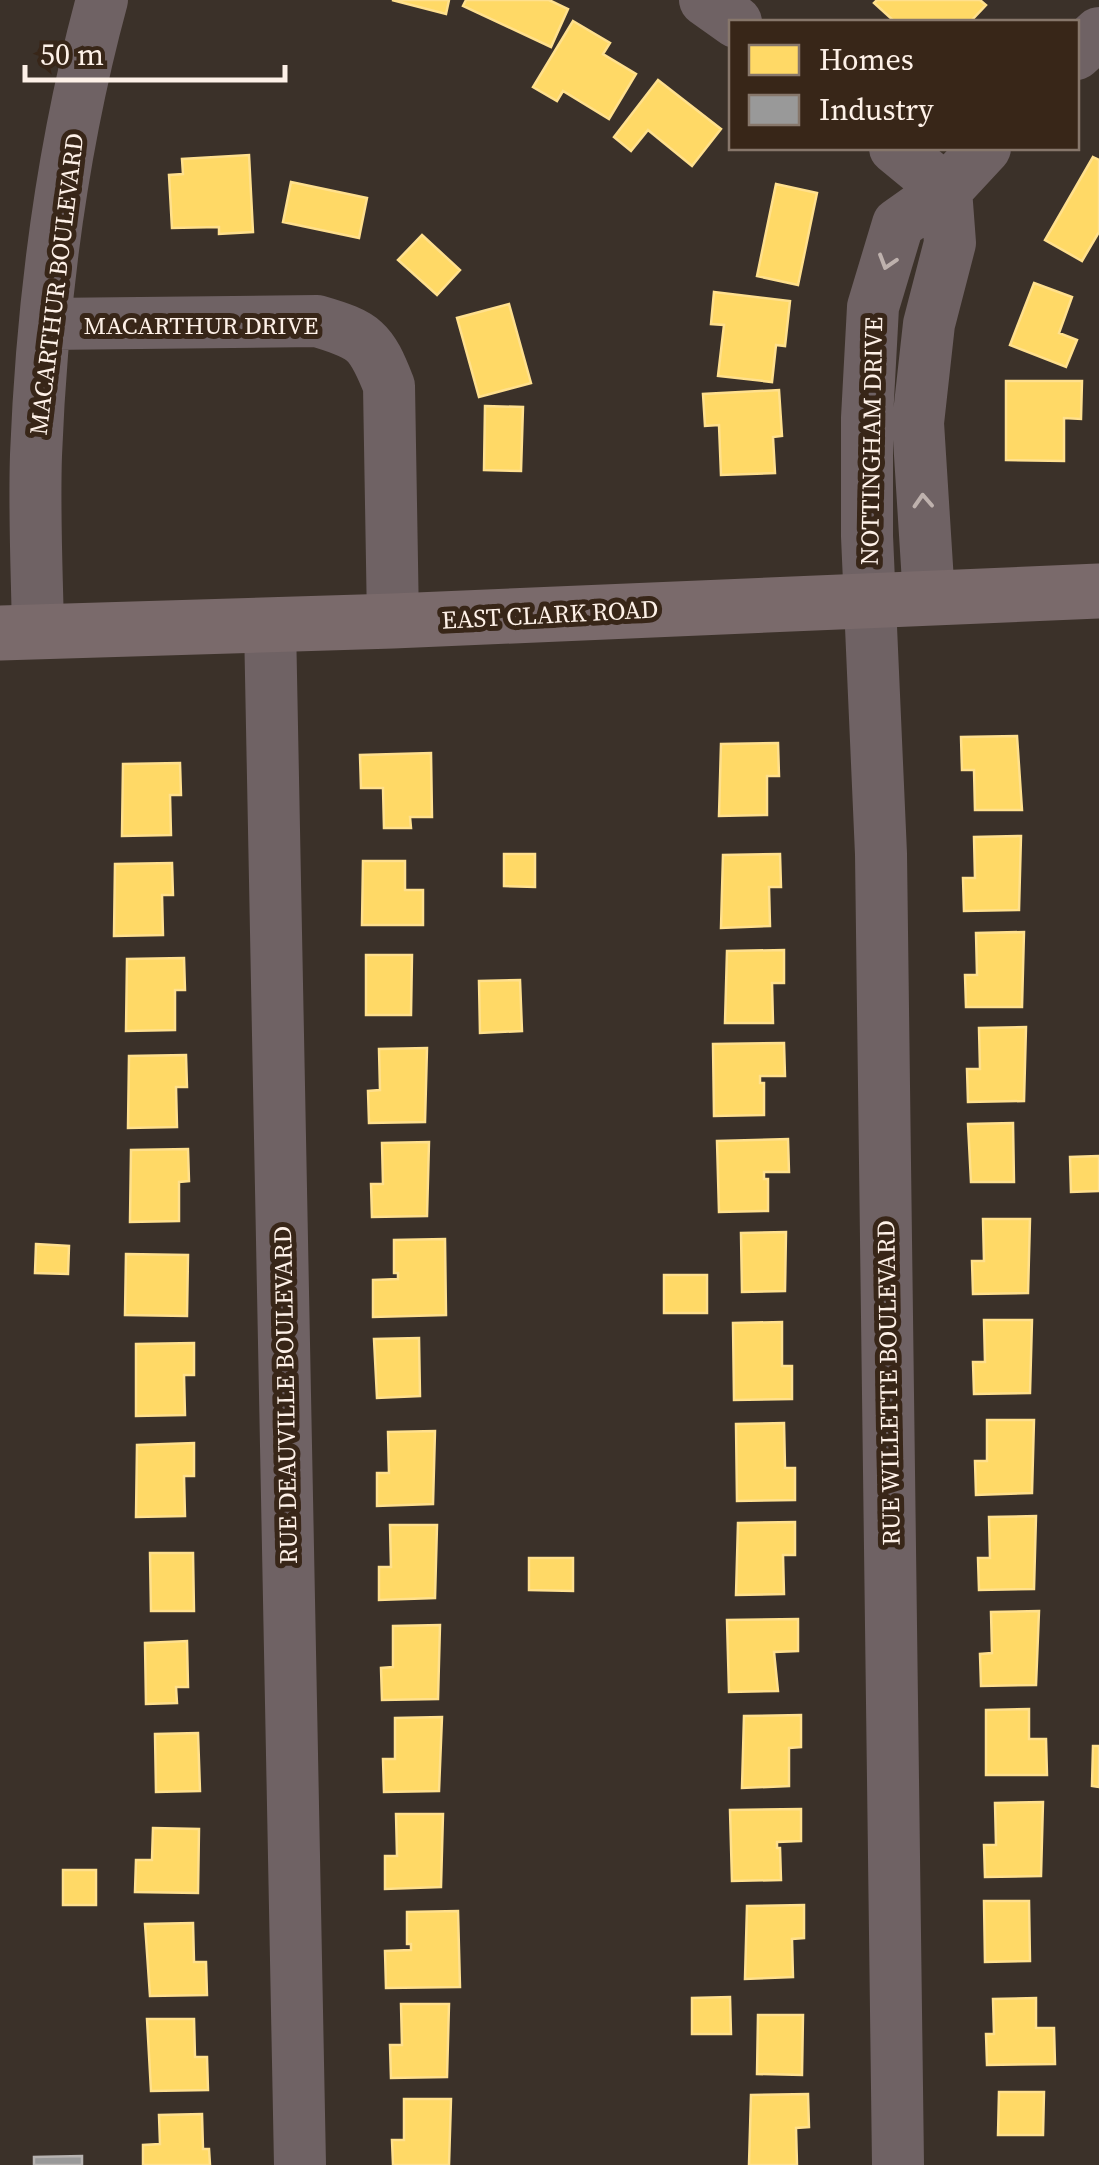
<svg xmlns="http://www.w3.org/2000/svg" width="1099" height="2165" font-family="'Source Serif 4',serif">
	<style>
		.homes { fill: #ffd966; stroke: #ffe08d; stroke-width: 2.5 }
		.industry { fill: #999; stroke: #b7b3b1; stroke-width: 2.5 }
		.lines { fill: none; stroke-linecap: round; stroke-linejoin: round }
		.minor { stroke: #6f6264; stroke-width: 52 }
		.major { stroke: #7a6a6b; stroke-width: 55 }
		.oneway { stroke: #beb1ad }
		.labels { text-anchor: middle; stroke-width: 10; stroke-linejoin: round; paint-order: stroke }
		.street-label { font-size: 25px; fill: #fef1e8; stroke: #382618 }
	</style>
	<rect width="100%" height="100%" fill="#3b3129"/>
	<!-- homes -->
	<path class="homes" d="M392 0H449L446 14Z
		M466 0H549L568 9 551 47 463 6Z
		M877 0H980L986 5 970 22H895L874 3Z
		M573 21 610 43 603 54 636 74 609 119 563 91 557 101 533 87Z
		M658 80 721 129 692 166 648 130 631 151 614 137Z
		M249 155 253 232 219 234V227L172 228 169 175 183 174 182 159Z
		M1093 157 1099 160V232L1082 261 1045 240Z
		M291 182 367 198 359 238 283 222Z
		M776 184 817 193 798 285 757 276Z
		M422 235 460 270 437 295 398 260Z
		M1034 283 1072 297 1059 333 1077 340 1066 367 1010 345Z
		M714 292 790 301 785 346 776 345 772 382 718 376 724 325 711 324Z
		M509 304 531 383 479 397 457 318Z
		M1006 381H1082L1081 419 1064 418V461L1006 460Z
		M779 390 782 436 773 437 775 473 721 475 719 425 705 426 703 394Z
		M485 406 523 407 521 471 484 470Z
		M1017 736 1022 810H975L974 770H962L961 737Z
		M778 743 779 776H767V815L719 816 721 744Z
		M431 753 432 817H410L411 828H384L383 788H361L360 755Z
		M180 763 181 795H170L171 835 122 836 123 764Z
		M1021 836 1019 910 964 911 963 878H975L974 837Z
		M504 854H535V887L504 886Z
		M780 854 781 887H769L770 926 721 928 723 855Z
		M363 861H405V890H423V925H362Z
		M172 863 173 895H162L163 935 114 936 115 864Z
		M1024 932 1022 1007H966L965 975H977L976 933Z
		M784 950V983H772L773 1023H725L727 951Z
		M366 955H412L411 1015H366Z
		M184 958 185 990H175V1030L126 1031 127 959Z
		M520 980 522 1031 480 1033 479 981Z
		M1026 1027 1024 1101 968 1102 967 1069H980L979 1028Z
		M784 1043 785 1076H760V1083H764V1115L714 1116 713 1044Z
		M427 1048 425 1122 369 1123 368 1091 380 1090 379 1049Z
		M186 1055 187 1087H176L177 1127 128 1128 129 1056Z
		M1013 1123 1014 1182H971L968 1124Z
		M788 1139 789 1172H764V1179H768V1211L719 1212 717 1141Z
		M429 1142 427 1216 372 1217 371 1184H383L382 1143Z
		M188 1149 189 1181 179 1182V1221L130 1222 131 1150Z
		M1099 1156V1191L1071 1192 1070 1157Z
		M983 1219H1030L1028 1293 973 1294 972 1261H984Z
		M786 1232 785 1291 742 1292 741 1233Z
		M445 1239 446 1315 373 1317V1280L398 1279V1273H394V1240Z
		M36 1244 69 1246 68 1274 35 1273Z
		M126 1254 188 1255 187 1316 125 1315Z
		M664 1275H707V1313H664Z
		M984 1320H1032L1030 1393 974 1394 973 1362H985Z
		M782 1322V1366H792V1399L734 1400 733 1323Z
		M419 1338 420 1396 377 1398 374 1339Z
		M194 1343V1375H184L185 1415 136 1416V1344Z
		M987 1420H1034L1032 1493 976 1495 975 1461H987Z
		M784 1423 785 1468H795V1500L737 1501 736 1424Z
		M435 1431 433 1504 377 1506V1473H389L388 1432Z
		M194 1443V1476H184L185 1516 136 1517 137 1445Z
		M1036 1516 1034 1589 979 1590 978 1558H990L989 1517Z
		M795 1522V1555H783L784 1594 736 1595 738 1523Z
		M390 1525H437L435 1598 379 1600V1567H391Z
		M150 1553H193L194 1611H151Z
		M529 1558H573V1591L529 1590Z
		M1039 1611 1036 1685 981 1686 980 1654 992 1653 991 1612Z
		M798 1619V1651L774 1652 778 1691 729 1692 727 1620Z
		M440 1625 438 1699 382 1700 381 1668 393 1667V1626Z
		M187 1641 188 1687H176L177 1703 146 1704 145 1643Z
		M1029 1709V1739H1046L1047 1775H986V1710Z
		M801 1715V1747L789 1748V1786L742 1788 744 1716Z
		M442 1717 439 1791 384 1792 383 1759H395V1718Z
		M198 1733 200 1791 156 1792 155 1734Z
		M1093 1746H1099V1787L1092 1786Z
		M1043 1802 1041 1876 985 1877 984 1845H996L995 1803Z
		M801 1809V1841L777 1842V1848H780L781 1880 732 1881 730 1810Z
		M396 1814H443L441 1887 385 1889V1856H397Z
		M153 1828 199 1829 198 1893 135 1892 136 1860H152Z
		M63 1870H96V1905H63Z
		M984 1901H1029L1030 1961 985 1962Z
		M804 1905V1938L792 1939 793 1977 745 1979 747 1906Z
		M458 1911 460 1987 386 1988 385 1951 411 1950V1944H407V1912Z
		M193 1923 194 1962H206L207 1995 150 1996 145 1924Z
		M730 1997 731 2034H692V1998Z
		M1036 1998V2028H1054L1055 2064 987 2065 986 2034H994L993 1999Z
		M401 2004H449L447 2077 391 2078 390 2045H402Z
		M758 2015H803L802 2075 757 2074Z
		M147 2019H194L195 2057H207L208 2090 151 2091Z
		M999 2092H1044L1043 2135H998Z
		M808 2094 809 2127 796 2128 797 2165H749L751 2095Z
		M404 2099H451L449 2165H393L392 2140H404Z
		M202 2114 203 2149H209L210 2165H143V2145L160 2144 159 2115Z"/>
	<!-- industry -->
	<path class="industry" d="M82 2156V2165H34V2157Z"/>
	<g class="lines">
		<!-- minor -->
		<path class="minor" d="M705 0 736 22
			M1076 54 1099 33
			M895 148 946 190
			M46 324 317 321C365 335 371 340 389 386L393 621
			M929 598 918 423 929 324 950 243 946 190
			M270 624 300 2165
			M38 632C37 573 34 514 36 455 42 303 62 147 102 0
			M898 2165 881 854 867 536V418L873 307 898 224 946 190 985 148"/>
		<!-- major -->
		<path class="major" d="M0 633 393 621 1099 591"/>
	</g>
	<!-- one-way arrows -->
	<defs><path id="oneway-chevron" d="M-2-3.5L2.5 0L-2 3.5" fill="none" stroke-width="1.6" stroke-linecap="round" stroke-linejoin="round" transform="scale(2.5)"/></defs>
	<g class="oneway">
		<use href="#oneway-chevron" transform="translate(887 262) rotate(107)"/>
		<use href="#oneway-chevron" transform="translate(923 501) rotate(-93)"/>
	</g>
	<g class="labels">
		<!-- street labels -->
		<g class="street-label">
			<text transform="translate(56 284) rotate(-83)" y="9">MACARTHUR BOULEVARD</text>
			<text x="201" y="334">MACARTHUR DRIVE</text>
			<text transform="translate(871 441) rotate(-89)" y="9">NOTTINGHAM DRIVE</text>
			<text transform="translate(550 614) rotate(-3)" y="9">EAST CLARK ROAD</text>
			<text transform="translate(888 1383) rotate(-91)" y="9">RUE WILLETTE BOULEVARD</text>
			<text transform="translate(285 1395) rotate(-91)" y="9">RUE DEAUVILLE BOULEVARD</text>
		</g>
	</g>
	<!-- legend -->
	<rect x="729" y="20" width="350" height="130" fill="#382618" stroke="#87776b" stroke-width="2.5"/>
	<rect x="749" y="45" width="50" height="30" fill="#ffd966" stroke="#87776b" stroke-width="2.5"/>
	<text x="819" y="70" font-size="30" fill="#fef1e8">Homes</text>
	<rect x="749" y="95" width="50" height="30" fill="#999999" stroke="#87776b" stroke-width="2.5"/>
	<text x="819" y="120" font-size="30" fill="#fef1e8">Industry</text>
	<!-- scale -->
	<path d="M25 65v15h260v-15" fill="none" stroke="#fef1e8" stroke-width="5"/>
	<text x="40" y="65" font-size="30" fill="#fef1e8" stroke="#382618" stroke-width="8" paint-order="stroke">50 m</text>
</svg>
